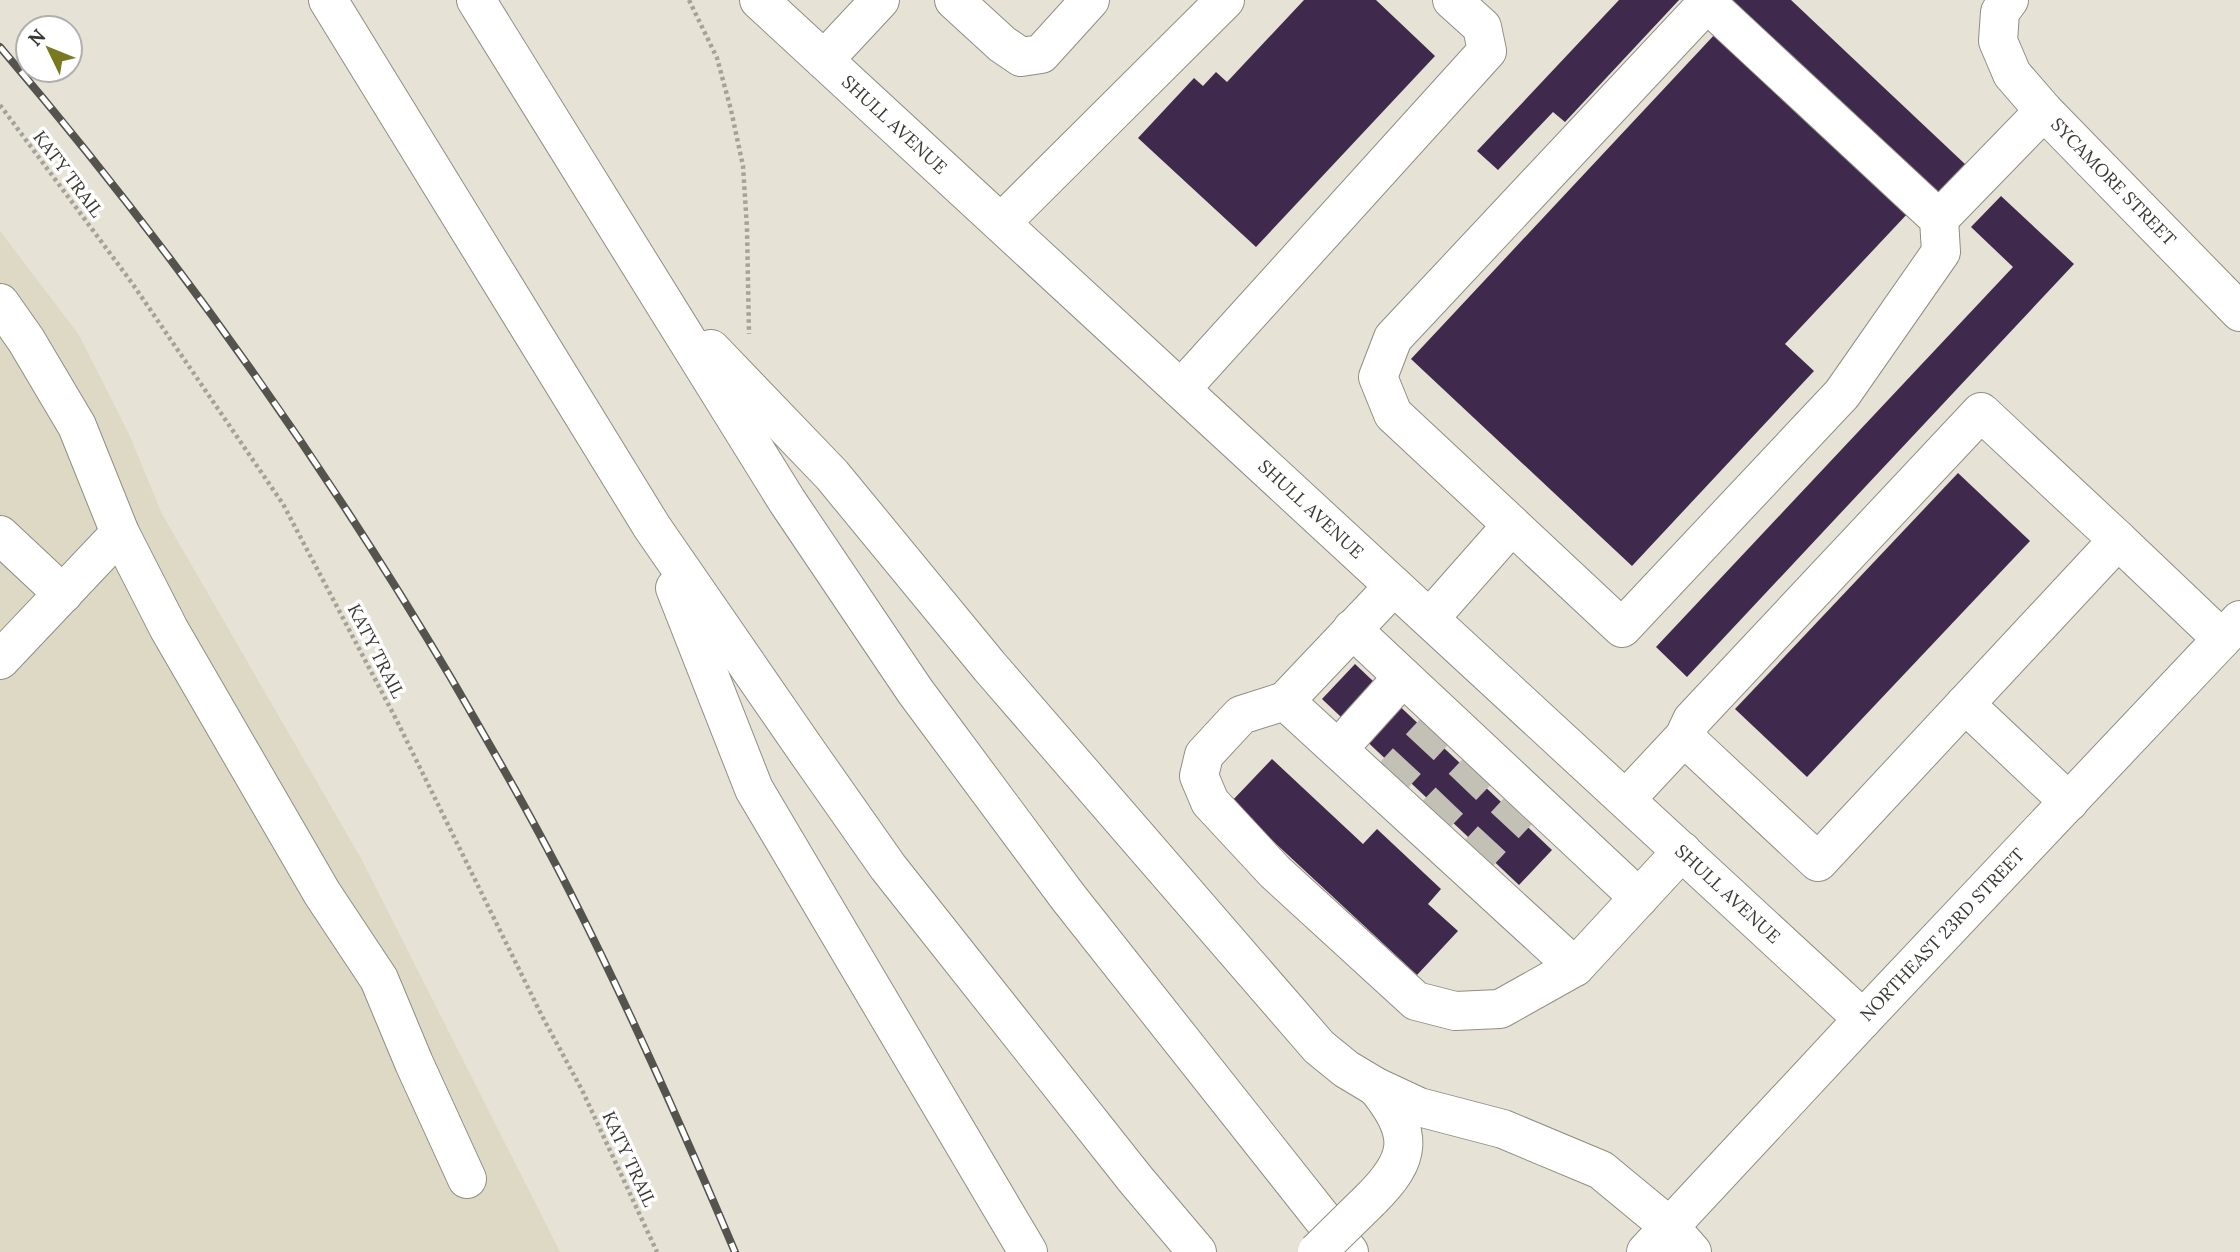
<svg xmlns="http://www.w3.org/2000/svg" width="2240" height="1252" font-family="Lora,serif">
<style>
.built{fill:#ddd9c4}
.building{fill:#3f294d}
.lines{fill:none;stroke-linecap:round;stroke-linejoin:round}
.minor-tunnel{stroke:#c3c1b5;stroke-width:38;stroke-dasharray:38 19;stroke-linecap:butt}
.minor-casing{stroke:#908e82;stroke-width:40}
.major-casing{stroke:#908e82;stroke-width:40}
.highway-casing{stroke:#908e82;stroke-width:40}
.path{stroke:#a5a399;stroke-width:4.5;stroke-dasharray:3.5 3.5;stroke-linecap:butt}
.minor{stroke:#fff;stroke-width:38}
.major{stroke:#fff;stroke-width:38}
.highway{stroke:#fff;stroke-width:38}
.rail-casing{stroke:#54534d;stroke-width:8}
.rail{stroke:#fff;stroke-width:5;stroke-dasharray:16;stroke-linecap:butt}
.highway-bridge-casing{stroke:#908e82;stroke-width:40;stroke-linecap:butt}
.highway-bridge{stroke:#fff;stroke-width:38}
.labels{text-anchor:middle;stroke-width:7;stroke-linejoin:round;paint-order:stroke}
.street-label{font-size:18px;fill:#383732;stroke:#fff}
</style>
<rect width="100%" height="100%" fill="#e6e3d6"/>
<path class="built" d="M0 231 79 335 129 434 162 514 362 860 560 1252H0Z"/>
<g class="building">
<path d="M1304 0H1376L1435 56 1256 247 1138 138 1194 78 1203 86 1216 72 1227 82Z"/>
<path d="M1619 0H1679L1565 122 1553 112 1498 170 1477 151Z"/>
<path d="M1728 0H1791L1966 165 1937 196Z"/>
<path d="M1717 32 1909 212 1785 344 1814 371 1632 566 1411 359Z"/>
<path d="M2001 196 2074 264 1687 677 1656 647 2013 267 1971 227Z"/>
<path d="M1958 473 2030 541 1807 777 1735 709Z"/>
<path d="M1355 664 1552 850 1519 885 1322 699Z"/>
<path d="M1272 759 1363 844 1377 829 1441 889 1428 904 1458 931 1417 975 1231 802Z"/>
</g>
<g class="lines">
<g class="minor-tunnel">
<path d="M1381 789 1447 718"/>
<path d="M1423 828 1490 758"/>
<path d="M1466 867 1531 797"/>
</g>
<defs>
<g id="minor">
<path id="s1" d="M759 0 1863 1019"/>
<path d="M954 0 1002 44 1021 57 1041 54 1090 0"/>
<path id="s2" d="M2009 0 2000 12 1998 41 2012 74 2044 111 2240 312"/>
<path d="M824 60 880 0"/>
<path d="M1939 219 2044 111"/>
<path d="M1001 223 1225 0"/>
<path d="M0 303 26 340 77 426 120 533 169 629 322 893 379 979 414 1063 467 1179"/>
<path d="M1181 389 1487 51 1482 27 1452 0"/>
<path d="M0 535 63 594"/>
<path d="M2118 540 2222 639"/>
<path d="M1394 586 1285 701 1575 967 1682 851"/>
<path d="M1430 618 1512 525 1393 414 1378 377 1393 338 1707 3 1939 219 1941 252 1842 394 1622 628 1512 525"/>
<path d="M1352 629 1639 898"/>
<path d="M0 660 120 533"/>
<path d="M1285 701 1241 715 1204 755 1199 776 1210 802 1275 872 1416 1001 1455 1011 1500 1009 1575 967"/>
<path d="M1965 704 2069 802"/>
<path d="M1338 749 1403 677"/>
<path d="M1626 799 1684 737 1692 720 1981 412 2118 540 1818 862 1684 737"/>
</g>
<g id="major">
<path d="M1670 1227 1692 1252"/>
<path id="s3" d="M1646 1252 1863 1019 2240 620"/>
</g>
<g id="highway">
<path d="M328 0 652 527 808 753 888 867 1136 1180 1197 1252"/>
<path d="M476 0 787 501 915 691 1068 897 1349 1252"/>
<path d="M711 349 832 475 990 667 1319 1047 1346 1069 1376 1087 1419 1107 1503 1129 1601 1170 1670 1227"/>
<path d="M675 588 754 789 1028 1252"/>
<path d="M1370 1200C1413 1158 1414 1133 1376 1087"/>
</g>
</defs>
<use href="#minor" class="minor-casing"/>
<use href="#major" class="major-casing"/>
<use href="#highway" class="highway-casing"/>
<g class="path">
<path d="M689 0 717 58 731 110 743 166 747 228 749 334"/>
<path d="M0 105 132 283 283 504 396 719 542 1016 582 1090 657 1252"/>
</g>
<use href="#minor" class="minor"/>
<use href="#major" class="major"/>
<use href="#highway" class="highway"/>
<defs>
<path id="rail" d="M0 47C168 244 319 455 451 678 494 752 537 826 575 902 633 1017 685 1134 735 1252"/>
</defs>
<use href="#rail" class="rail-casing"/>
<use href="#rail" class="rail"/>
<defs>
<path id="highway-bridge" d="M1317 1252 1370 1200"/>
</defs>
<use href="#highway-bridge" class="highway-bridge-casing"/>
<use href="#highway-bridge" class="highway-bridge"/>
</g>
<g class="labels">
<g class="street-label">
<text dy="6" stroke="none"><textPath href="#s1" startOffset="184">SHULL AVENUE</textPath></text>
<text transform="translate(68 174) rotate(53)" y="6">KATY TRAIL</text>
<text dy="6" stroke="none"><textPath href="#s2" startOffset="228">SYCAMORE STREET</textPath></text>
<text dy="6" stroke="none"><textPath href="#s1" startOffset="751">SHULL AVENUE</textPath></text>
<text transform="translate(376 651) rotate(63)" y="6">KATY TRAIL</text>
<text dy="6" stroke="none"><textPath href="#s1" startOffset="1318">SHULL AVENUE</textPath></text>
<text dy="6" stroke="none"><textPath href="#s3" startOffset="434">NORTHEAST 23RD STREET</textPath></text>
<text transform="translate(629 1159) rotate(65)" y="6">KATY TRAIL</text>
</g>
</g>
<g transform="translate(49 49) rotate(313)"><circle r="33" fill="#ffffff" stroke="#afafad" stroke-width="2"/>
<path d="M0-5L12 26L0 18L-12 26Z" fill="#797920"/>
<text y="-10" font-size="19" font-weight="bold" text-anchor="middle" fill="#383732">N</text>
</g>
</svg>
